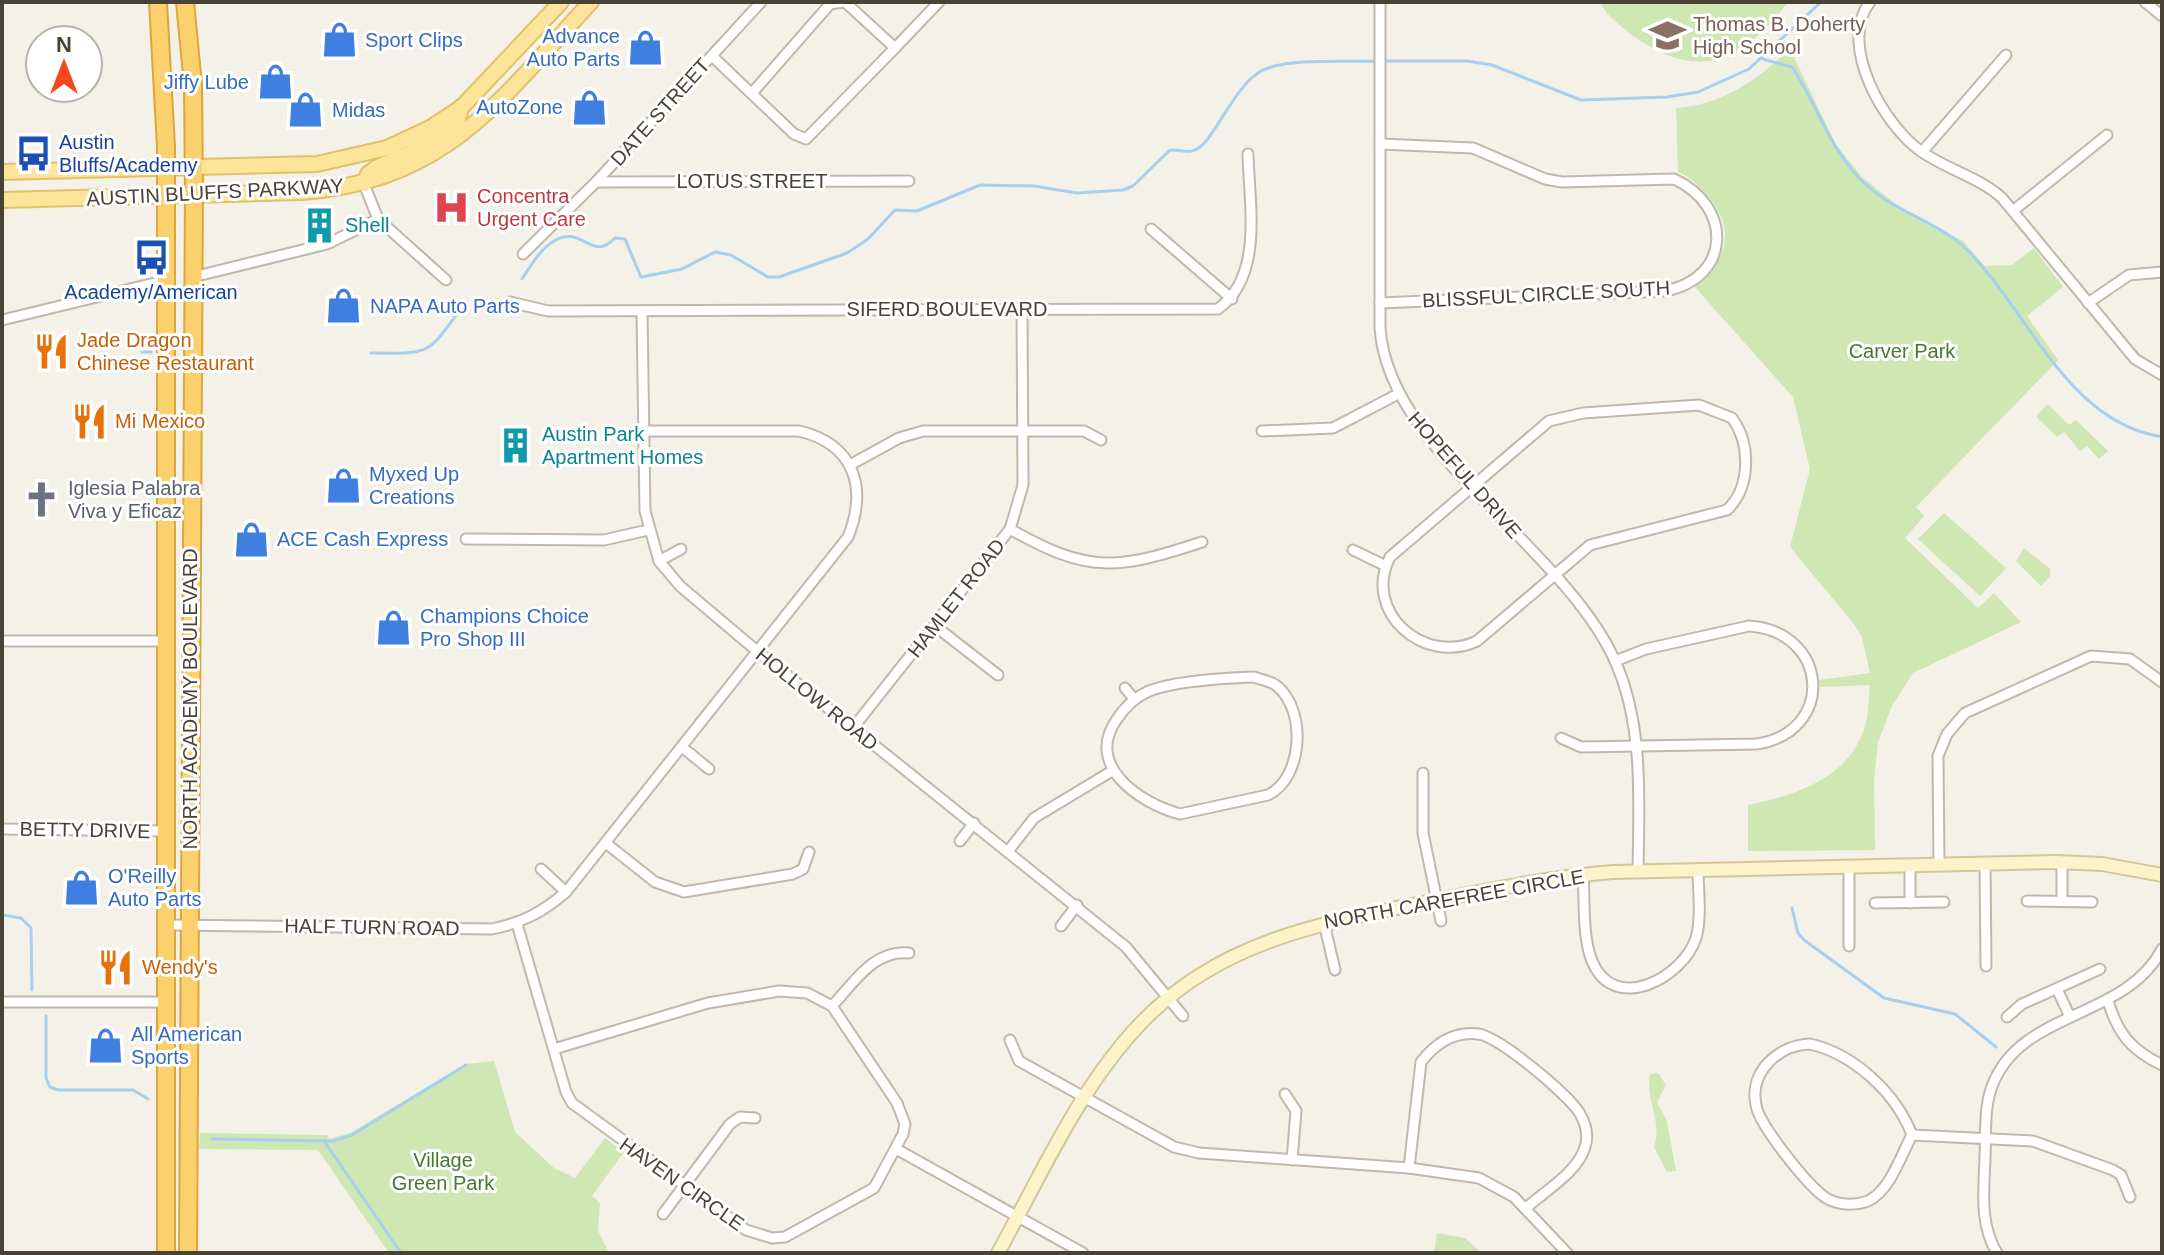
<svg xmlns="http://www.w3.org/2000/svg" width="2164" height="1255" font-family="Helvetica,sans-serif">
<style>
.green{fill:#cee7b3}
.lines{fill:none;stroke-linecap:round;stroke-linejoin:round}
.stream{stroke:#a7cfef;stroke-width:3}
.street-casing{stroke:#c0b9ab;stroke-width:13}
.secondary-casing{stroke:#d3c699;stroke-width:16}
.primary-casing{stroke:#e2c269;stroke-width:18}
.highway-casing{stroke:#dba63c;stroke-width:20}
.street{stroke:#fff;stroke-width:9}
.secondary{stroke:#fdf3ca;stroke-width:12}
.primary{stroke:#fce49a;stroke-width:14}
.highway{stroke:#fbd16d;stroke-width:16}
.labels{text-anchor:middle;stroke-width:6;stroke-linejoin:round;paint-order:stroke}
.education-label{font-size:20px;fill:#785e54;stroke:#fff;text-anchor:start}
.shop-label{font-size:20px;fill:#366cbe;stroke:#fff;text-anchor:start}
.street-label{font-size:20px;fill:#484237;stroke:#fff}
.transit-label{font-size:20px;fill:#164399;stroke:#fff;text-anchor:start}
.health-label{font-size:20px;fill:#be3a42;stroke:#fff;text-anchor:start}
.culture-label{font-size:20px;fill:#0d838f;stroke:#fff;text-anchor:start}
.food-label{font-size:20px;fill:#c56008;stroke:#fff;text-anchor:start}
.park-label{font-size:20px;fill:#46792b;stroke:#fff}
.worship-label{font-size:20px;fill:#5b616d;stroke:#fff;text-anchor:start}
</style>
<rect width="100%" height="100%" fill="#f4f1e9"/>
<g class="green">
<path d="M1601 2H1788C1740 64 1698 83 1629 33 1620 25 1602 12 1601 2Z"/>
<path d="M1790 49 1836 145 1862 177 1902 209 1963 241 1985 266 2012 265 2034 248 2063 287 2027 316 2058 360 1916 507 1924 516 1905 538 1978 608 1994 593 2021 622 1913 673 1892 706 1878 742 1874 780 1875 850 1748 851V805C1793 796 1848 779 1864 729 1869 716 1868 699 1870 685L1820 687 1819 680 1870 673 1862 637 1854 624 1790 547 1810 469 1793 397 1694 286C1728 259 1737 231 1707 195 1698 185 1691 177 1678 172L1676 108C1725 104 1755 81 1790 49Z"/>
<path d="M2047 404 2069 425 2076 420 2108 451 2099 459 2087 446 2080 451 2064 432 2057 437 2036 417Z"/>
<path d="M1944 513 2006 568 1980 596 1918 539Z"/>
<path d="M2024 548 2050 569V576L2041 586 2016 561Z"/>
<path d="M494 1061 515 1132 554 1168 575 1178 605 1138 624 1152 592 1196 600 1203 598 1231 609 1253H389L318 1150 199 1149 200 1133 327 1135 329 1139 350 1133 465 1064Z"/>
<path d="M1658 1073 1666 1085 1657 1102 1667 1121 1676 1171 1667 1172 1654 1147C1663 1121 1645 1101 1650 1074Z"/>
<path d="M1437 1233 1465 1238 1481 1253H1434Z"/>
</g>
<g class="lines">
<g class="stream">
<path d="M1763 59 1792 67C1816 103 1828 144 1858 177 1891 212 1932 218 1964 247 2028 308 2065 422 2162 437"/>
<path d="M1384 61H1467L1492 65 1581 100 1667 97 1698 92 1749 69 1821 2"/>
<path d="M522 279C530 267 539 251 551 243 581 221 591 264 615 238L625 239 641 277 682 269 715 252 731 255 768 277H779L847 253 868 239 895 210 917 211 980 185 1034 186 1077 193 1123 190 1133 186 1170 150C1179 149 1187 154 1195 150 1214 143 1233 85 1263 70 1290 58 1346 62 1376 61"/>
<path d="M142 352H151"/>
<path d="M371 353C437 354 427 353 466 302"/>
<path d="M1792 908 1798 933 1804 940 1884 998 1955 1014 1996 1047"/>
<path d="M2 915 21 918 31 928 32 990"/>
<path d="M46 1016V1078L50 1087 58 1090H133L148 1099"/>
<path d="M212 1139 334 1141 352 1135 466 1065"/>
<path d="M324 1141 401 1253"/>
</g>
<defs>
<g id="street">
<path d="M845 2 895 48 939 2"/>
<path d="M1380 2V328C1388 451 1565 548 1615 661 1644 725 1639 802 1638 871"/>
<path d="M1870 2C1837 44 1884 126 1922 152 1948 170 1979 177 2002 198L2135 359 2162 375"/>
<path d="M2145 2 2162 16"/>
<path d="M712 56 794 134 806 139 895 48"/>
<path d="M752 93 830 4 843 2"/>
<path d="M1380 144 1473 148 1545 179 1562 182 1674 179C1733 206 1732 278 1665 291L1380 303"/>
<path d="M1922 152 2006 55"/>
<path d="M596 182 909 181"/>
<path d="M364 184 378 219 446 280"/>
<path d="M2014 210 2107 135"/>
<path d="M1151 229 1232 299"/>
<path d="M523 254 596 182 761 2"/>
<path d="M193 277 327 244 378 219"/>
<path d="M510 302 548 311 1218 309C1264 276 1249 204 1248 154"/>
<path d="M2088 303 2129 275 2162 272"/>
<path d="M642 311 645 511 659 561 680 586 757 651 1126 947 1183 1016"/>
<path d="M2 320 167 280"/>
<path d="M1699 405 1732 418C1751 444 1751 487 1727 510L1590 545 1477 641C1424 666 1362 612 1390 557L1549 421 1583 413Z"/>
<path d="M1262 431 1333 428 1398 394"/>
<path d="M850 465 899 438 923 431H1084L1101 440"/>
<path d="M1010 529C1089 574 1117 570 1202 542"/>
<path d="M466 539 604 540 648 530"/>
<path d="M1353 550 1386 566"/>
<path d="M659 561 681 549"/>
<path d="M935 626 998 675"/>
<path d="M2 641H169"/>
<path d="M1254 677C1262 680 1271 681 1277 686 1307 711 1303 778 1268 795L1180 814C1139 803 1084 765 1117 719 1125 707 1135 697 1149 691 1175 681 1226 678 1254 677Z"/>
<path d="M1125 688 1134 699"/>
<path d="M853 728 1010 529 1023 485 1022 309"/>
<path d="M1561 738 1581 747 1757 744C1837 731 1828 631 1749 626L1646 649 1615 661"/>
<path d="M682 747 709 769"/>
<path d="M1423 773V833L1441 921"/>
<path d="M2 829 169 831"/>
<path d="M960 841 974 823"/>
<path d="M607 844 655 882 684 892 793 874 803 869 809 852"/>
<path d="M1009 850 1034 818 1112 771"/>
<path d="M2062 862V901"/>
<path d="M1985 863 1986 966"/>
<path d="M1939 864 1938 756 1947 734 1965 713 2091 656 2130 659 2162 682"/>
<path d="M1910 865V903"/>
<path d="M1849 866V946"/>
<path d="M541 869 566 892"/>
<path d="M1583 874C1585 901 1582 936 1592 961 1614 1015 1683 978 1696 938 1702 917 1698 890 1698 869"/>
<path d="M2027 901 2092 902"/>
<path d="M1875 903 1944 902"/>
<path d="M1324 923 1335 970"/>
<path d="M517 924 566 1092 572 1103 746 1230 772 1238 785 1237 874 1188 903 1134 905 1124 897 1103 832 1006 807 993 779 991 708 1003 554 1049"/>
<path d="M167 925 492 929C522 923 543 912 566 892L848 537C868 487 854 444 799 431H644"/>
<path d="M1061 926 1077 905"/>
<path d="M2057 989 2070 1017"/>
<path d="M2108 1001C2118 1034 2131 1050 2162 1065"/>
<path d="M2 1002H167"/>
<path d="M832 1006C854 983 874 949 909 953"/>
<path d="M2007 1017 2022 1004 2100 969"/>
<path d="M1010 1040 1019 1061 1174 1147 1199 1153 1409 1168 1479 1178 1514 1197 1567 1253"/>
<path d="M1810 1044C1854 1054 1896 1093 1912 1135 1901 1155 1890 1191 1868 1201 1855 1206 1837 1205 1826 1198 1808 1186 1759 1125 1756 1105 1749 1071 1779 1045 1810 1044Z"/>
<path d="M1285 1094 1296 1111 1292 1160"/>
<path d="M1912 1135 2033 1141 2113 1170 2121 1175 2130 1197"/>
<path d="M898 1150 1083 1253"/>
<path d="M1409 1168 1421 1062C1435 1044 1454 1031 1478 1034 1500 1037 1566 1093 1579 1112 1585 1122 1589 1135 1585 1147 1578 1172 1545 1191 1526 1208"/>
<path d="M663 1214 730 1124 740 1117 755 1118"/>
<path d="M1997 1253C1979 1223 1984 1190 1985 1157 1986 1135 1984 1110 1991 1089 2018 1009 2125 1021 2162 949"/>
</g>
<path id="secondary" d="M998 1253C1041 1175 1080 1086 1142 1022 1220 941 1322 923 1427 902 1489 890 1550 877 1613 872L2056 862 2102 864 2162 875"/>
<g id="primary">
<path d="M2 172 317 164 387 148 430 128 462 107 561 2"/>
<path d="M364 184 368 174 376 168 412 152 457 124 461 107"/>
<path d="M2 200 302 192C448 181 499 100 591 2"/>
</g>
<g id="highway">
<path d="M158 2 166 147V1253"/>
<path d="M185 2 193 85 194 194 188 1253"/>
</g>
</defs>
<use href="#street" class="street-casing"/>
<use href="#secondary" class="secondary-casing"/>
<use href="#primary" class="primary-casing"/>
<use href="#highway" class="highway-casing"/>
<use href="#street" class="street"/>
<use href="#secondary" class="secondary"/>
<use href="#primary" class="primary"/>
<use href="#highway" class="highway"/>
</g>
<defs>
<symbol id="school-bare" viewBox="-9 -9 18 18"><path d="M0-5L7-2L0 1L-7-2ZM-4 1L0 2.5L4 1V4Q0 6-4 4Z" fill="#8d6e63" stroke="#fff" stroke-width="2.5" paint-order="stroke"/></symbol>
<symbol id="shop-bare" viewBox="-9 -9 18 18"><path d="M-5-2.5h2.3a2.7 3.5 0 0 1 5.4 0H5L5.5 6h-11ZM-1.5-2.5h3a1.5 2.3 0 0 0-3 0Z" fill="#3f7fe0" stroke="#fff" stroke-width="2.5" paint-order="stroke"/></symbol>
<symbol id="bus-bare" viewBox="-9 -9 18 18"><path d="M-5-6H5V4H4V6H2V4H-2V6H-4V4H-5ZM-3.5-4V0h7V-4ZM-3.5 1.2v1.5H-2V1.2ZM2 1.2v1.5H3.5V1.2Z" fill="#1a4fb4" stroke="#fff" stroke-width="2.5" paint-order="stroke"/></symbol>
<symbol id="hospital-bare" viewBox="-9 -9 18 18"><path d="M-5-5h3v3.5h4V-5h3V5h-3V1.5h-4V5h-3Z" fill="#e0444e" stroke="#fff" stroke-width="2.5" paint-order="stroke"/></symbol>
<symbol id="building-bare" viewBox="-9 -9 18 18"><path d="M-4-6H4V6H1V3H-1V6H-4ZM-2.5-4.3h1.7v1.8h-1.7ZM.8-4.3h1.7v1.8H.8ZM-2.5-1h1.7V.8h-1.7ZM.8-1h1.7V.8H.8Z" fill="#0f9aa8" stroke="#fff" stroke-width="2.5" paint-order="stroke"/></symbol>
<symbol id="restaurant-bare" viewBox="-9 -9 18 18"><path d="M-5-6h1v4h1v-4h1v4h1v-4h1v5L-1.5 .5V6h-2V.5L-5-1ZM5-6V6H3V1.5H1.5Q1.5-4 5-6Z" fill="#e8710a" stroke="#fff" stroke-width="2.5" paint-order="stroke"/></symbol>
<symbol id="church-bare" viewBox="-9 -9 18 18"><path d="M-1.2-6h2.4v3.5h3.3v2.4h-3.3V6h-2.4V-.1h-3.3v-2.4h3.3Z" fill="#6b7280" stroke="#fff" stroke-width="2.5" paint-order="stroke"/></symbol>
</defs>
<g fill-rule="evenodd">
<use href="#school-bare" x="1642" y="10" width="51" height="51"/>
<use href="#shop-bare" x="314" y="14" width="51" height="51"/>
<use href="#shop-bare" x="620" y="22" width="51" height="51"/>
<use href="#shop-bare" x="250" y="56" width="51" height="51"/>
<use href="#shop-bare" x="564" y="82" width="51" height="51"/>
<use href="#shop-bare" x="280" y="84" width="51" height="51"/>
<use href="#bus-bare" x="8" y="128" width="51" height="51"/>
<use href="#hospital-bare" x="426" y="182" width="51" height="51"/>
<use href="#building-bare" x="294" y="200" width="51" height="51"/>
<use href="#bus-bare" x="126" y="232" width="51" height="51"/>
<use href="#shop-bare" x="318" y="280" width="51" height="51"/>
<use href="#restaurant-bare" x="26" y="326" width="51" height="51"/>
<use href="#restaurant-bare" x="64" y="396" width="51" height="51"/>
<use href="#building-bare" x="490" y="420" width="51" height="51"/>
<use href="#shop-bare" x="318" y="460" width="51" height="51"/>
<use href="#church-bare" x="16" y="474" width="51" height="51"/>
<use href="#shop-bare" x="226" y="514" width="51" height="51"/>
<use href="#shop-bare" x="368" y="602" width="51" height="51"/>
<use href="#shop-bare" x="56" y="862" width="51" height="51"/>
<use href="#restaurant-bare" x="90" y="942" width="51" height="51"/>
<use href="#shop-bare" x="80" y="1020" width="51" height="51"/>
</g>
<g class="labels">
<g class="education-label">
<text x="1693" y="31">Thomas B. Doherty<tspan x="1693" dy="23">High School</tspan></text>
</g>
<g class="shop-label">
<text x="620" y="43" text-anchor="end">Advance<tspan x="620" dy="23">Auto Parts</tspan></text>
<text x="365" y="47">Sport Clips</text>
<text x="249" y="89" text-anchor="end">Jiffy Lube</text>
<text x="563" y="114" text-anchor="end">AutoZone</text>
<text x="332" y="117">Midas</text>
<text x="370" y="313">NAPA Auto Parts</text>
<text x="369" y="481">Myxed Up<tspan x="369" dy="23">Creations</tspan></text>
<text x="277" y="546">ACE Cash Express</text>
<text x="420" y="623">Champions Choice<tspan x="420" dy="23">Pro Shop III</tspan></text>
<text x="108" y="883">O'Reilly<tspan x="108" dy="23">Auto Parts</tspan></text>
<text x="131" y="1041">All American<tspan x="131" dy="23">Sports</tspan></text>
</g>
<g class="street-label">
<text transform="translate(660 112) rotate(-48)" y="7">DATE STREET</text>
<text x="752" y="188">LOTUS STREET</text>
<text transform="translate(215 192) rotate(-3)" y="7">AUSTIN BLUFFS PARKWAY</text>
<text transform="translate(1546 294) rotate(-3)" y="7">BLISSFUL CIRCLE SOUTH</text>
<text x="947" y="316">SIFERD BOULEVARD</text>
<text transform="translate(1465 475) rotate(49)" y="7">HOPEFUL DRIVE</text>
<text transform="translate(956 598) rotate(-52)" y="7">HAMLET ROAD</text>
<text transform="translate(190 699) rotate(-90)" y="7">NORTH ACADEMY BOULEVARD</text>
<text transform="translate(817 699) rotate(39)" y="7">HOLLOW ROAD</text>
<text transform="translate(85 830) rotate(1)" y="7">BETTY DRIVE</text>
<text transform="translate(1454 899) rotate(-10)" y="7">NORTH CAREFREE CIRCLE</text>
<text transform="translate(372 927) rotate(1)" y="7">HALF TURN ROAD</text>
<text transform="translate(682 1184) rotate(35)" y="7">HAVEN CIRCLE</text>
</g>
<g class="transit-label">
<text x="59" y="149">Austin<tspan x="59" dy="23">Bluffs/Academy</tspan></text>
<text x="151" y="299" text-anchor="middle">Academy/American</text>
</g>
<g class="health-label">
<text x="477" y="203">Concentra<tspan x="477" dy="23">Urgent Care</tspan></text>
</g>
<g class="culture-label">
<text x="345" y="232">Shell</text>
<text x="542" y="441">Austin Park<tspan x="542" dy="23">Apartment Homes</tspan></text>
</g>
<g class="food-label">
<text x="77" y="347">Jade Dragon<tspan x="77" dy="23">Chinese Restaurant</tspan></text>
<text x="115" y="428">Mi Mexico</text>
<text x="142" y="974">Wendy's</text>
</g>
<g class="park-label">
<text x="1902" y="358">Carver Park</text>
<text x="443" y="1167">Village<tspan x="443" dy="23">Green Park</tspan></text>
</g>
<g class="worship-label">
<text x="68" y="495">Iglesia Palabra<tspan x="68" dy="23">Viva y Eficaz</tspan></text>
</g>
</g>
<rect width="2164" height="1255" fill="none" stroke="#484237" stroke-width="8"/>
<g transform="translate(64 64)"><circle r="38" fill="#ffffff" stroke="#b6b3af" stroke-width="2"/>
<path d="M0-6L14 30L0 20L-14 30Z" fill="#f6471e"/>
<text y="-12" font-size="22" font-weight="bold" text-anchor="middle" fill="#484237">N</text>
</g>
</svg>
